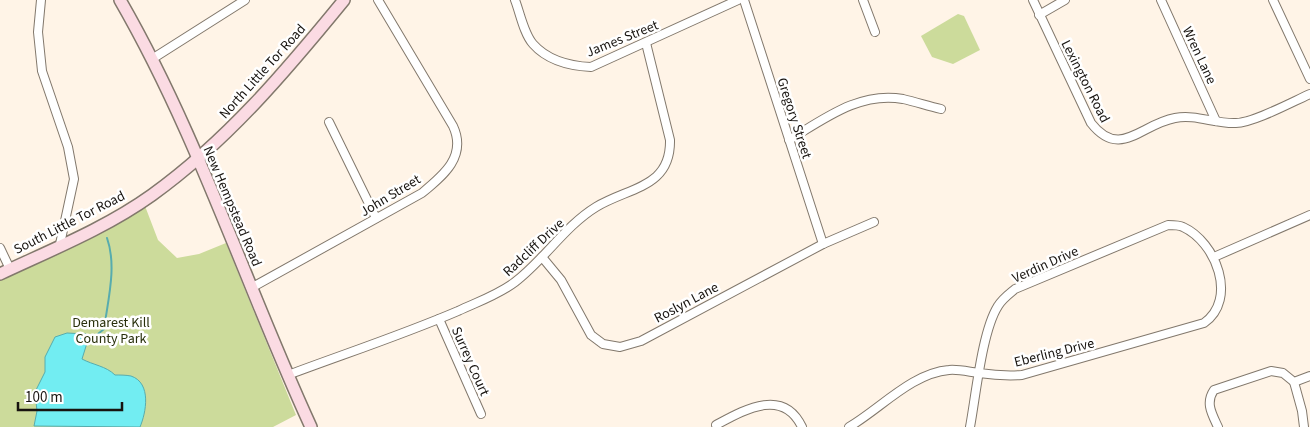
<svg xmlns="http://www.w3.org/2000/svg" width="1310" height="427" font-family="'Source Sans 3',sans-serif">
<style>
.green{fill:#ccdb9b}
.water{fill:#72edf2;stroke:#57acae}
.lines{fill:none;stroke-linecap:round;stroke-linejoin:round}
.stream{stroke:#57acae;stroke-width:2}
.street-casing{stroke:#82786c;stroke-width:10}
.secondary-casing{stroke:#82786c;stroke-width:14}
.street{stroke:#fff;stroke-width:8}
.secondary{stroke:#fbdbe3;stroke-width:11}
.labels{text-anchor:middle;stroke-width:5;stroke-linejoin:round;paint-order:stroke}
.street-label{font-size:14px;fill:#17130f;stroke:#fff}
.park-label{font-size:14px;fill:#282f0b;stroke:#fff}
</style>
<rect width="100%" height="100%" fill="#fff4e7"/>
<g class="green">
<path d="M958 14 964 16 980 50 953 64 932 57 921 36Z"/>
<path d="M145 206 158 240 177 258 199 254 226 243 296 415 273 427H0V274Z"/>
</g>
<path class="water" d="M67 333 86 334 87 343 82 359C93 365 106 366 115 375 120 375 126 375 131 376 152 383 146 413 140 427L34 426 37 411 35 392 45 372V357L55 337Z"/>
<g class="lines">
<path class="stream" d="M87 343 104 329C108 300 117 266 107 238"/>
<defs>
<g id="street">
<path d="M41 0 38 32 42 71 68 147 74 179 60 244"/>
<path d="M515 0C520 13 524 34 533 44 548 61 570 66 591 67L738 0"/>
<path d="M744 0 823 244"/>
<path d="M863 0 875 32"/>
<path d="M1033 0 1091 123C1120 160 1141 124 1175 118 1196 114 1215 124 1236 123 1253 123 1292 102 1310 94"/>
<path d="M1161 0 1216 121"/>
<path d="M1273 0 1310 79"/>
<path d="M1039 15 1065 0"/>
<path d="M152 59 245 0"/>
<path d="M329 122 376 218"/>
<path d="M789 140C824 119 860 91 903 99 916 102 928 106 941 109"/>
<path d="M0 248 10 269"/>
<path d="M542 257 561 280 591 335 603 344 620 347 641 341 823 244 874 222"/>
<path d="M1214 257 1310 215"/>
<path d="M251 288 422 193C444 175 467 156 453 126L378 0"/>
<path d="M439 319 481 414"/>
<path d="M288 375C344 354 402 335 458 311 477 302 498 295 515 282 544 260 565 226 596 207 629 187 671 188 670 140L646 43"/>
<path d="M1294 382 1302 411 1304 427"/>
<path d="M716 425C744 410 783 387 802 427"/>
<path d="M849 427C880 409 912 373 949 370 958 369 970 372 979 373 993 375 1008 376 1022 375L1204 323C1238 299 1216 242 1183 227 1179 225 1173 225 1168 225L1015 289C1009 294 1002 299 998 306 982 331 976 395 970 427"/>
<path d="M1218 427C1212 414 1205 403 1214 390L1271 371 1283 373 1294 382 1310 376"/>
</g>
<g id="secondary">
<path d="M120 0C198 135 246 286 311 427"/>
<path d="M0 274C51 250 106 228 152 195 227 141 286 71 344 0"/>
</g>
</defs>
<use href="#street" class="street-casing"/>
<use href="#secondary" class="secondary-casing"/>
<use href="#street" class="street"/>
<use href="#secondary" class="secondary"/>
</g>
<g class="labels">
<g class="street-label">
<text transform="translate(622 38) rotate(-22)" y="5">James Street</text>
<text transform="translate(1200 55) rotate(65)" y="5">Wren Lane</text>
<text transform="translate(262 71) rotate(-48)" y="5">North Little Tor Road</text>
<text transform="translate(1086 81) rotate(63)" y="5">Lexington Road</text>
<text transform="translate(795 118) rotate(72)" y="5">Gregory Street</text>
<text transform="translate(390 195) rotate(-31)" y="5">John Street</text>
<text transform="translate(233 206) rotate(67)" y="5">New Hempstead Road</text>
<text transform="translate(69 222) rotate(-27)" y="5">South Little Tor Road</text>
<text transform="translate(533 247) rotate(-43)" y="5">Radcliff Drive</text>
<text transform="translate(1045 264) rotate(-24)" y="5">Verdin Drive</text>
<text transform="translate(686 302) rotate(-28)" y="5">Roslyn Lane</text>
<text transform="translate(1054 352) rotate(-14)" y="5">Eberling Drive</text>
<text transform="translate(471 361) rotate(66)" y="5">Surrey Court</text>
</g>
<g class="park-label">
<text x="111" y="327">Demarest Kill<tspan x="111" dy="16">County Park</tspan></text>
</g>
</g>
<path d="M18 402v8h104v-8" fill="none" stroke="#17130f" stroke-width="2.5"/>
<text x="25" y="402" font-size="15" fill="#17130f" stroke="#ffffff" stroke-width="4" paint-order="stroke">100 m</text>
</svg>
